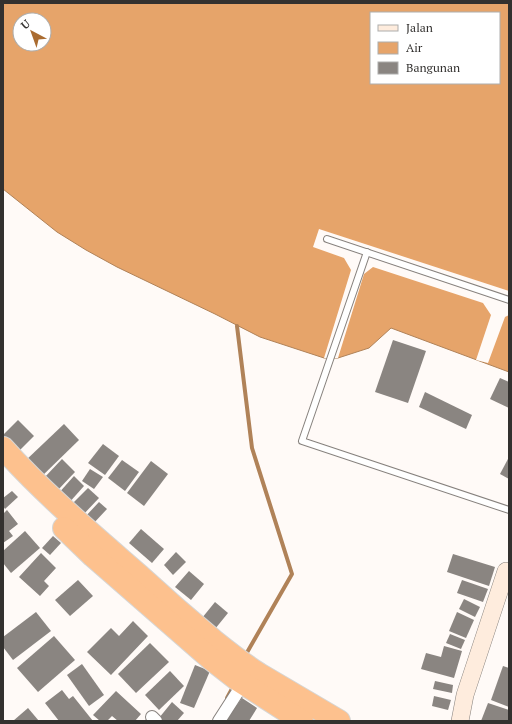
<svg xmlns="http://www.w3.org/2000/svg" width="512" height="724" font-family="'PT Serif',serif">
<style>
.water{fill:#e6a46a;stroke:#b08258;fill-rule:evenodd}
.pier{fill:#fffaf7}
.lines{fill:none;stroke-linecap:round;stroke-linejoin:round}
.stream{stroke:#b08258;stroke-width:4}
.building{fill:#8a8581}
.lane-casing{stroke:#87827e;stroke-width:8}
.street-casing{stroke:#87827e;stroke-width:14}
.secondary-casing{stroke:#87827e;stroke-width:18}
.highway-casing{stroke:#d6d6d5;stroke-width:24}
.lane{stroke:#fff;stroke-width:6}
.street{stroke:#fff;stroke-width:12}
.secondary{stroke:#feecdd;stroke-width:17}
.highway{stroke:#fdc18e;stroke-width:22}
</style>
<rect width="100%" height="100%" fill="#fffaf7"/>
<path class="water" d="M3 3H509V372L391 328 369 348 338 358H324L260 337 215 314 117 267 86 250 57 232 3 189ZM371 13H499V83H371ZM20 20H44V44H20Z"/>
<path class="pier" d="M319 229 509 291V315L505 317 488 363 476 360 491 315 483 303 373 267 364 274 338 358H324L351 270 344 258 313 247Z"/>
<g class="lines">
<g class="stream">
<path d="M237 326 252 448 292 574 245 656"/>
<path d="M227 698 234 685"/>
</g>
</g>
<g class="building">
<path d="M393 340 426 351 408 403 375 392Z"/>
<path d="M500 378 509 382V408L490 399Z"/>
<path d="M425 392 472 415 466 429 419 407Z"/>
<path d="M18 420 34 436 18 452 3 438V435Z"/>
<path d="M64 424 79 440 40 478 24 462Z"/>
<path d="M103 444 119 456 105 475 88 463Z"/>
<path d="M509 457V479L500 474Z"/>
<path d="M62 459 75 472 57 491 44 478Z"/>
<path d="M122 460 139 472 125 491 108 478Z"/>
<path d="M151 461 168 474 144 506 127 493Z"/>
<path d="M90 469 103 477 94 489 82 481Z"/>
<path d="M74 476 84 486 68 504 57 495Z"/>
<path d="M88 488 99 498 81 517 70 506Z"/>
<path d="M12 491 18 497 5 509 3 506V498Z"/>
<path d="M99 502 107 509 92 525 84 518Z"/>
<path d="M7 510 18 524 9 531 13 536 3 543V514Z"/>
<path d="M141 529 164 549 152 563 129 543Z"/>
<path d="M25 531 40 548 11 573 3 563V551Z"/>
<path d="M53 536 61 543 50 555 42 548Z"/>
<path d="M176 552 186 562 173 575 164 565Z"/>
<path d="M41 553 56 568 44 581 49 586 40 596 19 577Z"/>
<path d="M453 554 495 567 489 586 447 572Z"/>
<path d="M189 571 204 584 191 600 175 587Z"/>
<path d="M78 580 93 596 70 616 55 600Z"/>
<path d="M462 580 488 589 483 602 457 593Z"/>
<path d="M464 599 480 607 475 617 459 609Z"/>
<path d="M215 602 228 613 215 629 202 618Z"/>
<path d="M36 612 51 631 13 660 3 647V637Z"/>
<path d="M457 612 474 620 466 638 449 631Z"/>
<path d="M133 621 148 636 111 675 87 652 111 628 119 636Z"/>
<path d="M450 634 465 640 461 649 446 643Z"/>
<path d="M54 636 75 660 38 692 17 668Z"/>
<path d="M150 643 169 662 136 693 118 674Z"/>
<path d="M444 646 462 651 454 678 421 669 426 653 441 657Z"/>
<path d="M82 664 104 695 89 706 67 675Z"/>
<path d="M195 665 210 671 194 708 180 703Z"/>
<path d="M503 666 509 668V707L491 700Z"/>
<path d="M170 671 184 686 159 710 145 695Z"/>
<path d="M435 681 453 685 452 693 433 689Z"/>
<path d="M62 690 69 699 73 696 93 721H59L45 703Z"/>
<path d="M116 691 141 714 135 721H118L112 716 107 721H100L93 715Z"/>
<path d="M434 696 451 700 448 710 432 706Z"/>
<path d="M242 698 257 708 249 721H222L233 703 237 705Z"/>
<path d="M172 702 184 713 177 721H162L159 718Z"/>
<path d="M488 703 509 710 508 721H481Z"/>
<path d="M28 708 39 721H13Z"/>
</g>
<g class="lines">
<defs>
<g id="lane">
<path d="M327 239 509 300"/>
<path d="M367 252 302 441 509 510"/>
</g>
<g id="street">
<path d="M152 717 156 721"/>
<path d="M219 721 246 679"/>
</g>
<path id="secondary" d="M460 721 465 695 506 571 509 573"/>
<g id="highway">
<path d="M3 448C45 495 93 535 140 576 164 598 188 619 213 640 228 652 243 664 259 674L339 721"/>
<path d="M64 528 93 556 211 659 238 680 302 721"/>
</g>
</defs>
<use href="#lane" class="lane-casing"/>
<use href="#street" class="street-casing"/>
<use href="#secondary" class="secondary-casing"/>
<use href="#highway" class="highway-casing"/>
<use href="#lane" class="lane"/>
<use href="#street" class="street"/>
<use href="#secondary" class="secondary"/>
<use href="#highway" class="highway"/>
</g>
<rect width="512" height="724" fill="none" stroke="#33312f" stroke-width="8"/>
<rect x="370" y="12" width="130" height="72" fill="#ffffff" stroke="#adadac"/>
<rect x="378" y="25" width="20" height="6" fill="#feecdd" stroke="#adadac"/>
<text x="406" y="32" font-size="12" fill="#33312f">Jalan</text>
<rect x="378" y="42" width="20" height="12" fill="#e6a46a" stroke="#adadac"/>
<text x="406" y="52" font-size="12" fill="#33312f">Air</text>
<rect x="378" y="62" width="20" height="12" fill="#8a8581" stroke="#adadac"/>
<text x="406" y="72" font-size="12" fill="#33312f">Bangunan</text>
<g transform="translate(32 32) rotate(319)"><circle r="19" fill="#ffffff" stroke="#adadac"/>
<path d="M0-3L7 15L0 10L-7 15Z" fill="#aa6c31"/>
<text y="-6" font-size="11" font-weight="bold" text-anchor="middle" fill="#33312f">U</text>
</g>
</svg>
